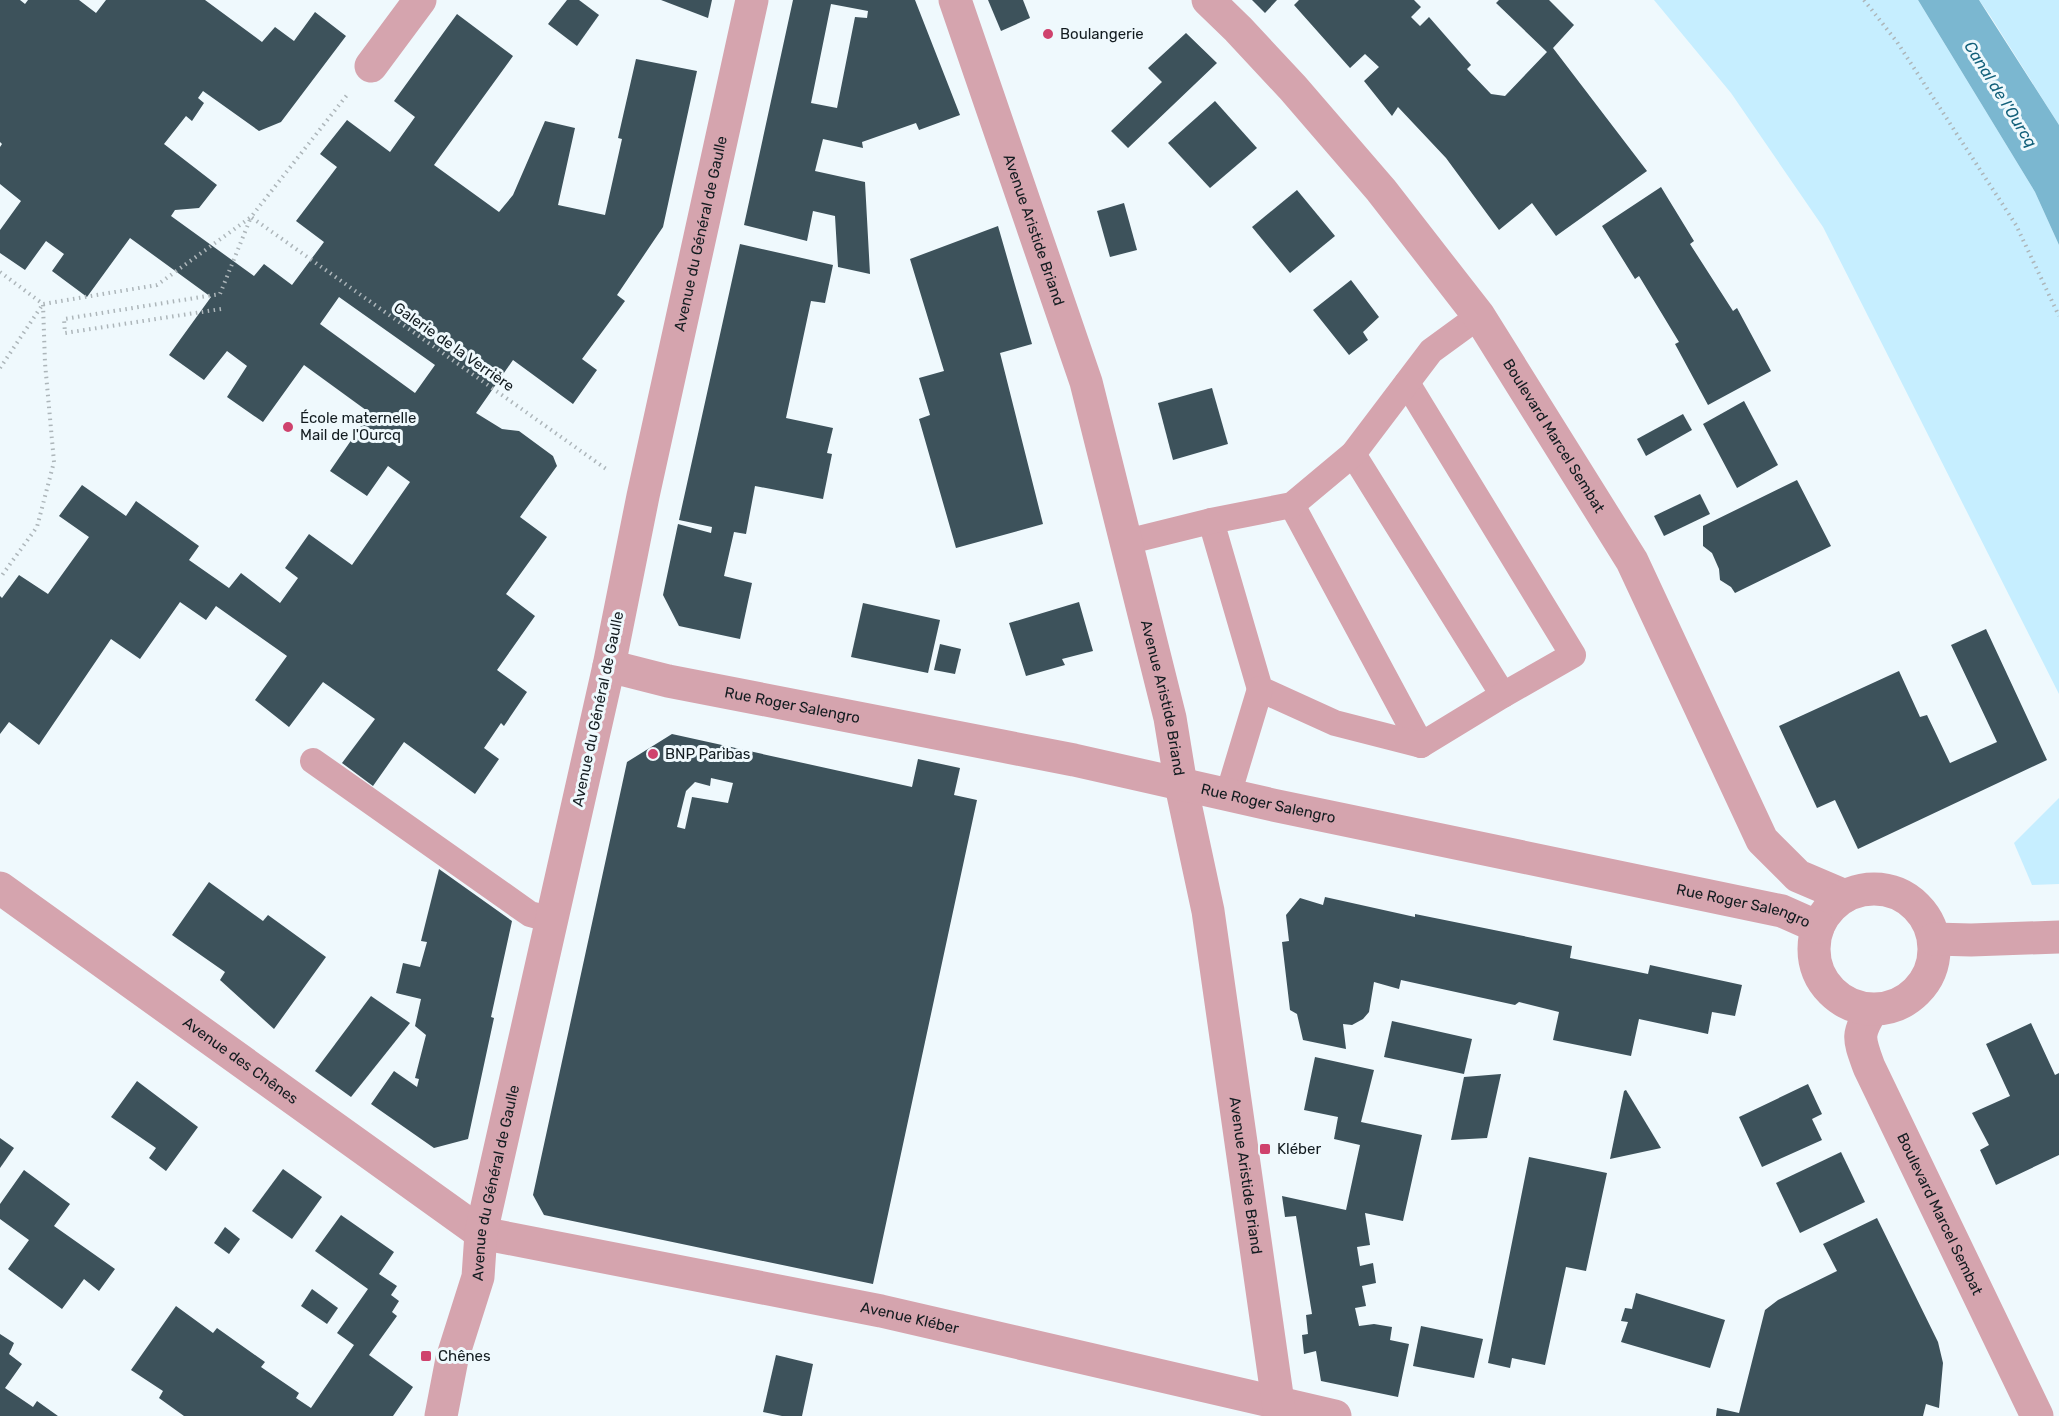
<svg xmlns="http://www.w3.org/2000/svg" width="2059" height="1416" font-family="Rubik,sans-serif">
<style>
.green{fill:#c6eeff}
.water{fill:#7bb7d0}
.building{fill:#3d525b;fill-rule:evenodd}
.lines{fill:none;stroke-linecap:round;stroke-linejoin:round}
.path{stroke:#adb6ba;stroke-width:4;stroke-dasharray:1.5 4.5;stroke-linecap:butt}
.service{stroke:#d5a4ae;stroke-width:26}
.minor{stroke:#d5a4ae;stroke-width:33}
.tertiary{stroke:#d5a4ae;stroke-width:33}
.poi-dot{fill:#cf426d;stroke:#eff9fd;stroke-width:2}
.labels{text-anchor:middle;stroke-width:6;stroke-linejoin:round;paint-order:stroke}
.poi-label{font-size:15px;fill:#131c20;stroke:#eff9fd;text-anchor:start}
.street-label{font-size:15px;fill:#131c20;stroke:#eff9fd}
.water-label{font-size:16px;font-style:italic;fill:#12607a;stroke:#eff9fd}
</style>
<rect width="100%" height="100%" fill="#eff9fd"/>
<g class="green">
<path d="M1654 0H1918L2035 192 2059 245V694L1823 227 1731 93Z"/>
<path d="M1979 0H2059V125L1989 14Z"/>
<path d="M2059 798V884L2032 885 2014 843Z"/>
</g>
<path class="water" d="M1918 0H1979L2059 125V245L2035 192Z"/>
<g class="building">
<path d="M0 0H20L25 4 28 0H79L96 13 106 0H205L262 42 275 27 294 41 315 12 346 36 281 122 259 131 203 91 198 98 204 103 192 121 186 116 164 144 217 185 199 208 175 210 171 216 254 276 264 264 292 285 324 242 296 221 337 167 320 154 347 120 390 152 415 117 394 101 457 14 513 56 434 165 499 212 513 195 545 121 575 128 558 205 605 215 622 139 618 138 636 59 697 71 663 227 617 295 625 301 582 359 597 370 573 404 513 360 476 413 502 429 519 431 553 456 557 466 520 517 547 537 506 594 535 616 497 670 527 692 504 726 501 723 484 748 499 759 475 794 404 742 373 786 342 763 375 719 323 682 289 727 255 700 287 656 216 606 206 620 180 602 140 659 111 639 39 745 9 722 0 734V596L2 598 19 575 48 594 89 537 59 516 82 485 126 516 136 501 199 546 189 560 229 588 241 573 280 603 298 578 285 568 309 534 352 565 410 482 388 466 367 496 330 471 370 413 304 365 263 422 227 397 247 366 227 351 204 380 169 355 211 297 130 238 87 297 52 271 64 254 46 241 25 270 0 253V230L21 201 0 184V147L2 144 0 142ZM339 297 435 365 415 393 320 324Z"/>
<path d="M567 0H579L599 15 577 46 548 24Z"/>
<path d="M661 0H712L708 18Z"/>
<path d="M793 0H915L960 115 919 130 916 123 862 142 863 148 823 139 815 171 865 182 870 274 838 267 835 216 813 211 807 241 744 225ZM831 4 868 11 867 18 855 17 837 108 811 103Z"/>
<path d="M988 0H1023L1030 18 1001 31Z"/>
<path d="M1252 0H1277L1265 13Z"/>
<path d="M1299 0H1414L1421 7 1411 17 1420 26 1429 17 1471 65 1467 69 1491 94 1505 96 1547 52 1496 3 1499 0H1549L1574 25 1553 48 1647 171 1556 236 1532 203 1499 230 1446 158 1398 107 1392 116 1364 81 1379 67 1365 54 1350 68 1294 5Z"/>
<path d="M1186 33 1217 63 1128 148 1111 131 1162 82 1148 68Z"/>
<path d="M1215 101 1257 148 1210 188 1168 143Z"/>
<path d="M1661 187 1694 241 1690 244 1733 311 1737 308 1771 371 1708 405 1675 344 1679 342 1639 276 1635 279 1602 226Z"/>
<path d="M1297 190 1335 236 1290 273 1252 227Z"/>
<path d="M1124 203 1137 250 1110 257 1097 211Z"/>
<path d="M998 226 1032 344 1000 353 1043 524 956 548 919 419 930 415 919 378 944 371 910 259Z"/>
<path d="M740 244 833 265 825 303 811 301 786 418 833 428 827 453 832 454 823 499 755 486 746 534 734 532 724 576 752 583 740 639 679 626 663 595 678 524 711 533 712 527 679 520Z"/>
<path d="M1351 280 1379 317 1363 332 1368 340 1349 355 1313 310Z"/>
<path d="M1212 388 1228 444 1173 460 1158 403Z"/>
<path d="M1744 401 1778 465 1737 488 1703 424Z"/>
<path d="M1683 414 1692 430 1646 456 1637 439Z"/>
<path d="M1797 480 1831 546 1735 593 1731 587 1720 580 1719 569 1712 553 1703 546V526Z"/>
<path d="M1700 494 1710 514 1664 536 1654 516Z"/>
<path d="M1079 602 1093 651 1062 659 1065 665 1026 676 1009 623Z"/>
<path d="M863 603 940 620 928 673 851 657Z"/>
<path d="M1986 629 2047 760 1858 849 1835 800 1817 808 1779 726 1899 671 1920 717 1927 715 1950 763 1997 742 1951 645Z"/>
<path d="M940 644 961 649 955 674 934 670Z"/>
<path d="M672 734 912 787 918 759 960 768 954 795 977 800 873 1284 544 1215 533 1195 627 762ZM711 778 733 783 728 803 692 797 685 829 677 827 686 791 695 782 710 786Z"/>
<path d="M439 869 512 921 491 1017 494 1018 468 1139 434 1148 371 1104 394 1071 417 1087 419 1079 415 1078 426 1035 415 1026 421 999 396 993 403 963 420 967 427 942 421 941Z"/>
<path d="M209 882 263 921 268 915 326 957 274 1029 220 980 225 972 172 935Z"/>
<path d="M1325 897 1415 917V914L1572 946 1570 958 1648 974 1650 965 1742 985 1735 1016 1712 1012 1708 1034 1639 1019 1631 1056 1553 1040 1559 1012 1519 1002 1515 1005 1401 980 1399 989 1374 982 1369 1012 1363 1019 1352 1025 1343 1024 1346 1049 1303 1040 1297 1014 1290 1010 1282 942 1289 941 1286 915 1300 898 1323 905Z"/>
<path d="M371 996 410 1023 351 1097 315 1071Z"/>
<path d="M1392 1021 1472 1039 1464 1074 1384 1057Z"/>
<path d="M2031 1023 2055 1075 2059 1073V1155L1996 1185 1980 1150 1989 1145 1972 1113 2010 1096 1986 1044Z"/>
<path d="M1315 1057 1374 1070 1361 1122 1422 1135 1403 1221 1365 1213 1370 1245 1357 1247 1360 1266 1373 1263 1376 1283 1362 1286 1366 1306 1355 1308 1359 1326 1374 1324 1392 1327 1390 1340 1409 1344 1398 1397 1321 1381 1316 1351 1304 1354 1302 1335 1308 1334 1306 1315 1312 1314 1296 1216 1285 1217 1282 1196 1346 1210 1360 1145 1334 1139 1338 1117 1304 1110Z"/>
<path d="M1501 1074 1487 1138 1451 1140 1464 1077Z"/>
<path d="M137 1081 198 1127 166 1171 149 1158 156 1148 111 1117Z"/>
<path d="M1808 1084 1822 1114 1812 1119 1822 1140 1762 1167 1739 1117Z"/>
<path d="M1626 1090 1661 1148 1610 1159 1624 1091Z"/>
<path d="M0 1138 14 1148 0 1168Z"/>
<path d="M1841 1152 1865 1202 1800 1233 1776 1183Z"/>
<path d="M1529 1157 1607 1173 1586 1271 1566 1267 1545 1365 1512 1358 1510 1368 1488 1363Z"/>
<path d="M283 1169 322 1197 292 1239 252 1211Z"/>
<path d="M24 1170 70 1204 54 1226 115 1269 99 1291 84 1279 62 1309 8 1269 29 1240 0 1219V1204Z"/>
<path d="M341 1215 394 1252 379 1274 397 1286 391 1295 399 1301 392 1312 397 1316 369 1355 413 1387 393 1416H184L159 1398 163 1391 131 1370 176 1306 213 1333 217 1328 265 1362 261 1367 299 1393 296 1398 311 1408 354 1345 337 1333 368 1289 315 1251Z"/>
<path d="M1877 1218 1938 1342 1943 1363 1939 1408 1926 1404 1923 1416H1716L1717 1408 1739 1413 1765 1310 1778 1300 1837 1271 1823 1244Z"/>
<path d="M225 1227 240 1239 229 1254 214 1243Z"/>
<path d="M312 1289 338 1308 327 1324 301 1306Z"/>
<path d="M1636 1293 1725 1320 1710 1368 1621 1342 1628 1322 1621 1321 1625 1308 1632 1309Z"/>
<path d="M1421 1326 1483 1339 1474 1378 1413 1366Z"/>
<path d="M0 1334 14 1343 9 1354 22 1364 5 1388 33 1407 37 1401 58 1416H0Z"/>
<path d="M776 1355 813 1364 802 1416H782L763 1412Z"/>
</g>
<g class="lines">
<g class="path">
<path d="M1864 0 1897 42 2016 225 2059 316"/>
<path d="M0 272 43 304 157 285 251 217 347 95"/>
<path d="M221 309 65 333 64 319 220 294 251 217 609 471"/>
<path d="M0 368 43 304 45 363 54 462 37 527 0 578"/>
</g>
<g class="service">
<path d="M1353 454 1503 695"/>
<path d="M1292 505 1421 745"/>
<path d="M1211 521 1260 689 1335 723 1421 745 1503 695 1573 655 1407 383"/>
<path d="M1126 542 1211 521 1292 505 1353 454 1431 351 1479 316"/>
<path d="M313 761 530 914 552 920"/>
<path d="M1228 795 1260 689"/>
</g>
<g class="minor">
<path id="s1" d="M955 0 1086 382 1170 718 1181 785"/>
<path id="s2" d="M1208 0 1238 29 1293 88 1381 190 1479 316 1632 561 1762 840 1798 876 1845 896"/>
<path d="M371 66 420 0"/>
<path id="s3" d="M609 666 643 496 752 0"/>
<path id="s4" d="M0 888 481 1233 881 1311 1335 1416"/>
<path id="s5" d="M1872 1010C1856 1035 1859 1039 1869 1067L2037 1416"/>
</g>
<g class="tertiary">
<path id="s6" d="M1181 785 1208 911 1280 1416"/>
<circle cx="1874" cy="949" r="60"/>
<path d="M1934 939 1971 940 2059 937"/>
<path id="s7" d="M441 1416 452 1359 478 1277 481 1233 609 666 668 681 1074 760 1273 805 1782 911 1818 927"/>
</g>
</g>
<g class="poi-dot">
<circle cx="1048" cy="34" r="6"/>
<circle cx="288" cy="427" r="6"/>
<circle cx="653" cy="754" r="6"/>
<rect x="1259" y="1143" width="12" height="12" rx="3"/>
<rect x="420" y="1350" width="12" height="12" rx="3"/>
</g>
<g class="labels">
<g class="poi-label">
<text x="1060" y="39">Boulangerie</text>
<text x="300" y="423">École maternelle<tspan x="300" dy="17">Mail de l'Ourcq</tspan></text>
<text x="665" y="759">BNP Paribas</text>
<text x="1277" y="1154">Kléber</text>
<text x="438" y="1361">Chênes</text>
</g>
<g class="street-label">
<text dy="5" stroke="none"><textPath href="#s1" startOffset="243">Avenue Aristide Briand</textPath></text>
<text dy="5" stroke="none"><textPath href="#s3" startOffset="442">Avenue du Général de Gaulle</textPath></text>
<text transform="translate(454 347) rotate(35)" y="5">Galerie de la Verrière</text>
<text dy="5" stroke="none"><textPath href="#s2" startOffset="558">Boulevard Marcel Sembat</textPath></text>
<text dy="5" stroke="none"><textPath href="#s1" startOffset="729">Avenue Aristide Briand</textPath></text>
<text dy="5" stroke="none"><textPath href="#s7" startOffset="957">Rue Roger Salengro</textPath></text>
<text transform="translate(598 709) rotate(-78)" y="5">Avenue du Général de Gaulle</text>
<text dy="5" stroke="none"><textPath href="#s7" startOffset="1443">Rue Roger Salengro</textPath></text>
<text dy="5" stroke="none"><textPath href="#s7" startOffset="1929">Rue Roger Salengro</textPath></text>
<text dy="5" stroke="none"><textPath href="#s4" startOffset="296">Avenue des Chênes</textPath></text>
<text dy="5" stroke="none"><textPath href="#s6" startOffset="396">Avenue Aristide Briand</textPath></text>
<text dy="5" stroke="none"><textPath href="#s7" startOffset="240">Avenue du Général de Gaulle</textPath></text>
<text dy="5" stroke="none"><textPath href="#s5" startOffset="224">Boulevard Marcel Sembat</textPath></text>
<text dy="5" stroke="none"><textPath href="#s4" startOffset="1029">Avenue Kléber</textPath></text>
</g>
<g class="water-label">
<text transform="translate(2001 94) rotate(58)" y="6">Canal de l'Ourcq</text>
</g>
</g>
</svg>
